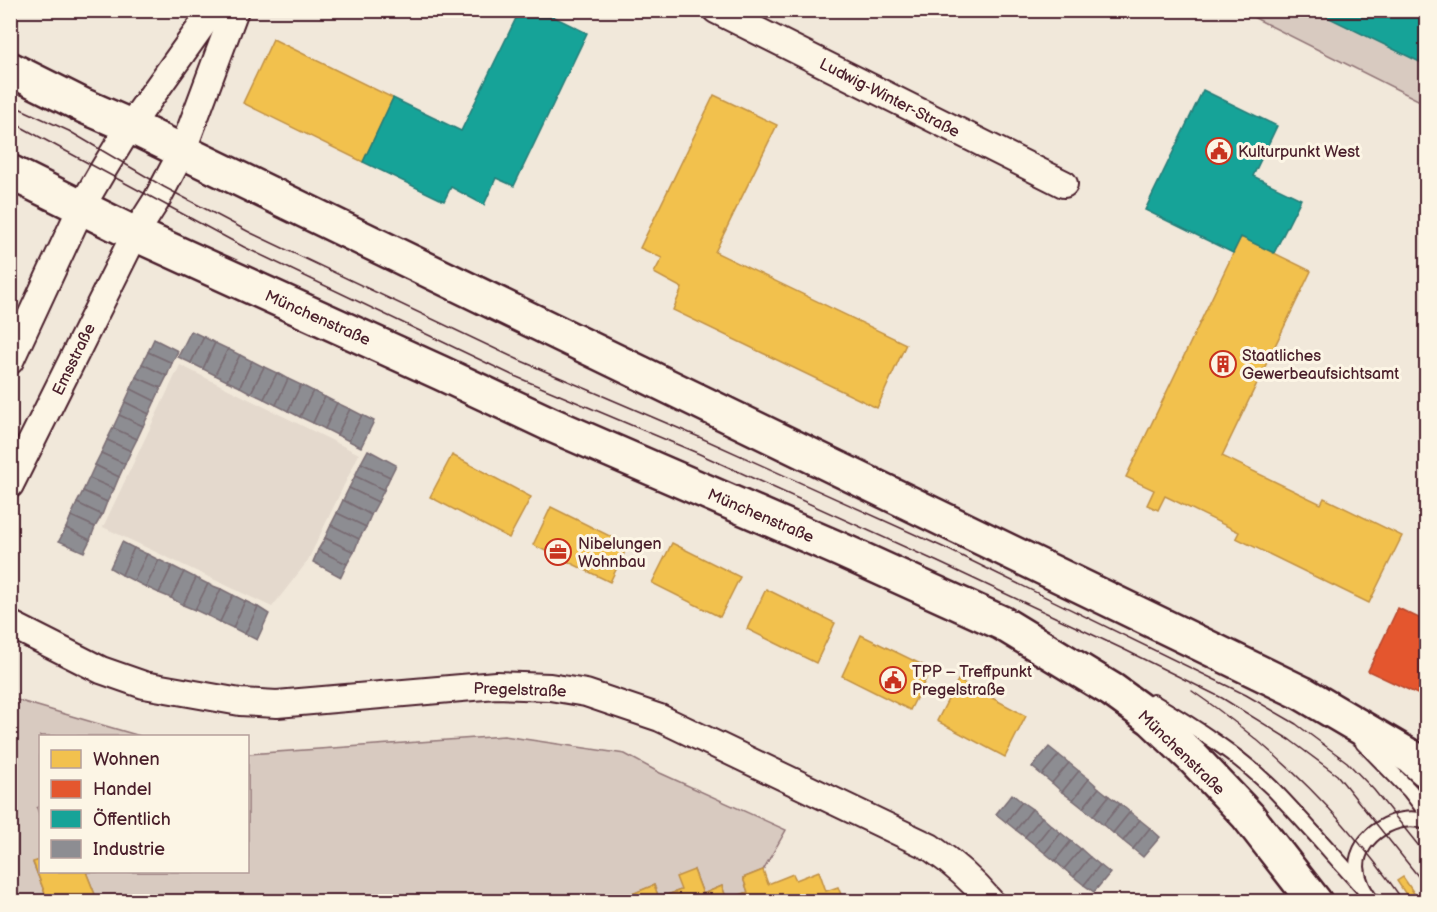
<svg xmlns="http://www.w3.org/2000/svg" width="1437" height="912" font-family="'Balsamiq Sans',sans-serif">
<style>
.built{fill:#e4d9cd}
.green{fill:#d8cac0;stroke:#917476;stroke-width:1.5}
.homes{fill:#f2c14e;stroke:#c09044;stroke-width:1.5}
.shops{fill:#e4572e;stroke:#b6462d;stroke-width:1.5}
.public{fill:#17a398;stroke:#267b77;stroke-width:1.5}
.industry{fill:#8d8d92;stroke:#796c73;stroke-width:1.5}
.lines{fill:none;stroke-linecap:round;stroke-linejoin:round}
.lane-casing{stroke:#4a1f2b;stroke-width:18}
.street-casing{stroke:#4a1f2b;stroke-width:30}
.secondary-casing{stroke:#4a1f2b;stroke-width:38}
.lane{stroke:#fcf5e5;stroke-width:14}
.street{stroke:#fcf5e5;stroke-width:26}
.secondary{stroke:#fcf5e5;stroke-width:33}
.tram{stroke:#4a1f2b;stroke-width:1.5}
.labels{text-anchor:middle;stroke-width:6;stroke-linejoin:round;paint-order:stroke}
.street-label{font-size:16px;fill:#4a1f2b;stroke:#fcf5e5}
.poi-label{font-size:16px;fill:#4a1f2b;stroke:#fcf5e5;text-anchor:start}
</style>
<rect width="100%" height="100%" fill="#f1e8da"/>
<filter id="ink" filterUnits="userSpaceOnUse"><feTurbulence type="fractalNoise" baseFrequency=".0167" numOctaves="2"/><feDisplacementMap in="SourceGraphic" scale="12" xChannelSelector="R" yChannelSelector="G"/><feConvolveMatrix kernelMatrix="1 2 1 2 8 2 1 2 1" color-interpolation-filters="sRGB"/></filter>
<g filter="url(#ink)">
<path class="built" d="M180 365 359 454 307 562 272 607 103 527Z"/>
<g class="green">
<path d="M1241 11H1426V104Z"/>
<path d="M10 698 140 736H40V806L37 808 40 816V860L33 863 46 896 30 901H11Z"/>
<path d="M504 736 625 754 660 773 786 830 763 870 743 878 748 892 727 900 722 886 703 894 694 870 681 890 659 898 654 885 633 894 635 901 98 902 86 872H248V754Z"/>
</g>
<g class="homes">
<path d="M273 39 393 98 363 162 243 103Z"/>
<path d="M714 95 777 125 715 252 906 344 877 408 673 310 682 288 654 273 662 258 640 248Z"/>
<path d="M1241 237 1311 271 1222 456 1321 504 1324 498 1402 536 1369 603 1236 538 1239 532 1165 496 1158 510 1147 505 1154 490 1126 477Z"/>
<path d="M452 455 531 497 509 538 430 497Z"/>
<path d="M551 507 628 545 610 582 533 545Z"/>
<path d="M672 543 740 577 720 617 652 583Z"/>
<path d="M766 589 835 623 816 663 747 629Z"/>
<path d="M861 635 931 669 910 710 842 676Z"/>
<path d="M958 680 1026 716 1005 757 937 721Z"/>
<path d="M40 860V872H86L98 902H30L46 896 33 862Z"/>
<path d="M694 870 706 902H635L632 894 654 885 659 898 681 890 676 877Z"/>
<path d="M763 870 768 884 793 874 796 880 819 871 826 891 838 887 844 902H706L703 894 722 886 727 900 748 892 743 878Z"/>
<path d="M1403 877 1420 902H1411L1397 881Z"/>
</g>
<path class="shops" d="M1398 608 1425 621 1426 617V698L1368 671Z"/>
<g class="public">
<path d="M520 10H540L587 33 514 186 496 178 484 205 451 187 444 201 363 162 393 98 461 131Z"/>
<path d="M1325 10H1426V65L1323 15Z"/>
<path d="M1203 90 1277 126 1253 176 1301 199 1274 253 1241 237 1233 253 1145 210Z"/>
</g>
<g class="industry">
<path d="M191 331 204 337 191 363 178 357Z"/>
<path d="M204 337 215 343 203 369 191 363Z"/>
<path d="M154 339 178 351 172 363 148 352Z"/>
<path d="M215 343 228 349 215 375 203 369Z"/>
<path d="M228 349 240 355 227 381 215 375Z"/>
<path d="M148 352 172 363 167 376 142 364Z"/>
<path d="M240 355 252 361 240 387 227 381Z"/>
<path d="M252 361 264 367 251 393 240 387Z"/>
<path d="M142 364 167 376 161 388 136 377Z"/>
<path d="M264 367 277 373 264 399 251 393Z"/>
<path d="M277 373 288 379 276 405 264 399Z"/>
<path d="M136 377 161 388 155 401 131 389Z"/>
<path d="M288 379 301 385 288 411 276 405Z"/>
<path d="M301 385 313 391 300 417 288 411Z"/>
<path d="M131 389 155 401 149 414 125 402Z"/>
<path d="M313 391 325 397 313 423 300 417Z"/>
<path d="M325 397 337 403 325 429 313 423Z"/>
<path d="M125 402 149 414 143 426 119 415Z"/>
<path d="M337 403 350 409 337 435 325 429Z"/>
<path d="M350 409 362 415 349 441 337 435Z"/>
<path d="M119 415 143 426 137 439 113 428Z"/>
<path d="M362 415 374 421 361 447 349 441Z"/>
<path d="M113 428 137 439 131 451 107 440Z"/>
<path d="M107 440 131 451 125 464 101 453Z"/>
<path d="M368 450 396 465 390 477 361 463Z"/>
<path d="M101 453 125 464 119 477 95 465Z"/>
<path d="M361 463 390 477 384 490 355 476Z"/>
<path d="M95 465 119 477 114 489 89 478Z"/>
<path d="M355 476 384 490 378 502 349 488Z"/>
<path d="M89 478 114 489 107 502 83 491Z"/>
<path d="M349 488 378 502 371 515 343 500Z"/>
<path d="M83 491 107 502 102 515 77 503Z"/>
<path d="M343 500 371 515 366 527 337 513Z"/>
<path d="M77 503 102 515 95 527 71 516Z"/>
<path d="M337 513 366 527 359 539 331 525Z"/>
<path d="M71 516 95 527 90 540 66 528Z"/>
<path d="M331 525 359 539 354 552 325 538Z"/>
<path d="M66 528 90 540 84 552 59 541Z"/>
<path d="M325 538 354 552 347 564 318 550Z"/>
<path d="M122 542 134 548 122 575 110 568Z"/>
<path d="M134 548 147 554 134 581 122 575Z"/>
<path d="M318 550 347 564 341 577 313 562Z"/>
<path d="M147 554 159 560 146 587 134 581Z"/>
<path d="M159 560 172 566 159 593 146 587Z"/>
<path d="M172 566 184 572 171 598 159 593Z"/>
<path d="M184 572 196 578 183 605 171 598Z"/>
<path d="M196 578 208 584 195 610 183 605Z"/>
<path d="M208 584 221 589 208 616 195 610Z"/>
<path d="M221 589 233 595 220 622 208 616Z"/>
<path d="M233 595 245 601 233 628 220 622Z"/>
<path d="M245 601 258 607 245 634 233 628Z"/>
<path d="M258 607 269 614 257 640 245 634Z"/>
<path d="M1049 747 1059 755 1042 775 1032 767Z"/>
<path d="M1059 755 1069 763 1052 783 1042 775Z"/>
<path d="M1069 763 1079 771 1062 792 1052 783Z"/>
<path d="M1079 771 1089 779 1073 800 1062 792Z"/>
<path d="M1089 779 1099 788 1083 808 1073 800Z"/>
<path d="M1099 788 1109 796 1093 816 1083 808Z"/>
<path d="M1012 794 1022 802 1006 822 996 814Z"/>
<path d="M1109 796 1120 804 1103 825 1093 816Z"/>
<path d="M1022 802 1032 809 1016 830 1006 822Z"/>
<path d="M1120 804 1130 812 1113 833 1103 825Z"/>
<path d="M1032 809 1042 817 1025 837 1016 830Z"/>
<path d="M1130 812 1140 820 1123 841 1113 833Z"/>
<path d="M1042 817 1051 825 1035 845 1025 837Z"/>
<path d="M1140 820 1150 828 1133 849 1123 841Z"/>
<path d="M1051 825 1061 833 1045 853 1035 845Z"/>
<path d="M1150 828 1160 837 1143 857 1133 849Z"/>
<path d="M1061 833 1071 841 1055 861 1045 853Z"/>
<path d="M1071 841 1081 849 1064 869 1055 861Z"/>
<path d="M1081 849 1090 857 1074 877 1064 869Z"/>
<path d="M1090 857 1100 865 1084 885 1074 877Z"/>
<path d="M1100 865 1110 873 1094 892 1084 885Z"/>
</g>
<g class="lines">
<defs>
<g id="lane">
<path d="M1153 702C1195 727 1237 754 1272 788 1303 820 1332 854 1362 887"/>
<path d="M1363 743 1410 791 1426 812"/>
<path d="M1372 902C1364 891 1358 881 1357 867 1357 835 1398 811 1426 822"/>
</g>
<g id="street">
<path d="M716 10 1064 184"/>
<path d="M10 361 82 206 103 170 130 126 213 10"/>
<path d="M10 485 135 234 156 201 182 152 235 10"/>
<path d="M10 624 101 670 144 685 240 702 277 704 496 685 550 687 586 693 660 718 930 847C953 863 972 880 991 902"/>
</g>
<g id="secondary">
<path d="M10 69 84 106 130 126 1302 693 1411 757 1426 770"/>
<path d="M10 172 135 234 441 373 552 425 841 550 1002 623 1112 690 1152 719 1193 758 1248 816 1315 902"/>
</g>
</defs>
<use href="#lane" class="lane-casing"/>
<use href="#street" class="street-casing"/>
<use href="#secondary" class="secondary-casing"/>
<use href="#lane" class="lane"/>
<use href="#street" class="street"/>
<use href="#secondary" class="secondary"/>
<g class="tram">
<path d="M10 104 69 131 164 187 251 233 519 360 699 437 945 548 1246 695 1296 724 1347 762 1374 790 1426 855"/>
<path d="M10 121 244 247 512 375 695 452 938 562 1123 649 1222 698 1290 740 1337 775 1426 886"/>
<path d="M1192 691C1276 748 1346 818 1404 902"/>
</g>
</g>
</g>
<defs>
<symbol id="civic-ring" viewBox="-11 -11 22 22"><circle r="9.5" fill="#fcf5e5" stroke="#c8321e" stroke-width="1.5"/><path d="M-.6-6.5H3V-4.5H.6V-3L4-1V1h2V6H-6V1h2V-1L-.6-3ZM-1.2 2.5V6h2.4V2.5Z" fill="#c8321e"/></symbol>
<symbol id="building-ring" viewBox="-11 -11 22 22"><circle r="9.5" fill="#fcf5e5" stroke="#c8321e" stroke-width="1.5"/><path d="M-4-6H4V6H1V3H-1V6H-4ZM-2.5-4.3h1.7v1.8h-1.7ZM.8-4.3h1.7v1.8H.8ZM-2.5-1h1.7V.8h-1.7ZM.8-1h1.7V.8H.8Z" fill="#c8321e"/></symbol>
<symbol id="office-ring" viewBox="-11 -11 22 22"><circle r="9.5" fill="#fcf5e5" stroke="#c8321e" stroke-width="1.5"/><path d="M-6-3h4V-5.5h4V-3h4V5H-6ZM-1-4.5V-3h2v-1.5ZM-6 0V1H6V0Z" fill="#c8321e"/></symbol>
</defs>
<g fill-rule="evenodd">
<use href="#civic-ring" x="1204" y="136" width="30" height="30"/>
<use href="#building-ring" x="1208" y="349" width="30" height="30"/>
<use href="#office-ring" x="543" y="537" width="30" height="30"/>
<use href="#civic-ring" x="878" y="665" width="30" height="30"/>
</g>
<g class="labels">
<g class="street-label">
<text transform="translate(890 97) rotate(27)" y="6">Ludwig-Winter-Straße</text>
<text transform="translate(318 317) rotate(24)" y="6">Münchenstraße</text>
<text transform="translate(73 359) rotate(-64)" y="6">Emsstraße</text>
<text transform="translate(761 515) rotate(23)" y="6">Münchenstraße</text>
<text transform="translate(520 689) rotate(2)" y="6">Pregelstraße</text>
<text transform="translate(1182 752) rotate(44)" y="6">Münchenstraße</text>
</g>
<g class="poi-label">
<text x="1238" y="157">Kulturpunkt West</text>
<text x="1242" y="361">Staatliches<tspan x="1242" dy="18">Gewerbeaufsichtsamt</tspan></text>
<text x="578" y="549">Nibelungen<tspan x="578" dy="18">Wohnbau</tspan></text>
<text x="912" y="677">TPP – Treffpunkt<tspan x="912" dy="18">Pregelstraße</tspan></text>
</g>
</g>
<rect width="1437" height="912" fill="none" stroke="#fcf5e5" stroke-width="36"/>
<rect x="18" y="18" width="1401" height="876" fill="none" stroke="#4a1f2b" stroke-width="2" filter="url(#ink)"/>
<rect x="39" y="735" width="210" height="138" fill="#fcf5e5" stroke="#b59f9b" stroke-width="1.5"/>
<rect x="51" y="750" width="30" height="18" fill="#f2c14e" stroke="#b59f9b" stroke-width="1.5"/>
<text x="93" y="765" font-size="18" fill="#4a1f2b">Wohnen</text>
<rect x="51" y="780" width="30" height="18" fill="#e4572e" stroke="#b59f9b" stroke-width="1.5"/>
<text x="93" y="795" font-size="18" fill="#4a1f2b">Handel</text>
<rect x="51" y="810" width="30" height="18" fill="#17a398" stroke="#b59f9b" stroke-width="1.5"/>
<text x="93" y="825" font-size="18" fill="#4a1f2b">Öffentlich</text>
<rect x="51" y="840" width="30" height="18" fill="#8d8d92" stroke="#b59f9b" stroke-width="1.5"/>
<text x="93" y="855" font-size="18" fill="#4a1f2b">Industrie</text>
</svg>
